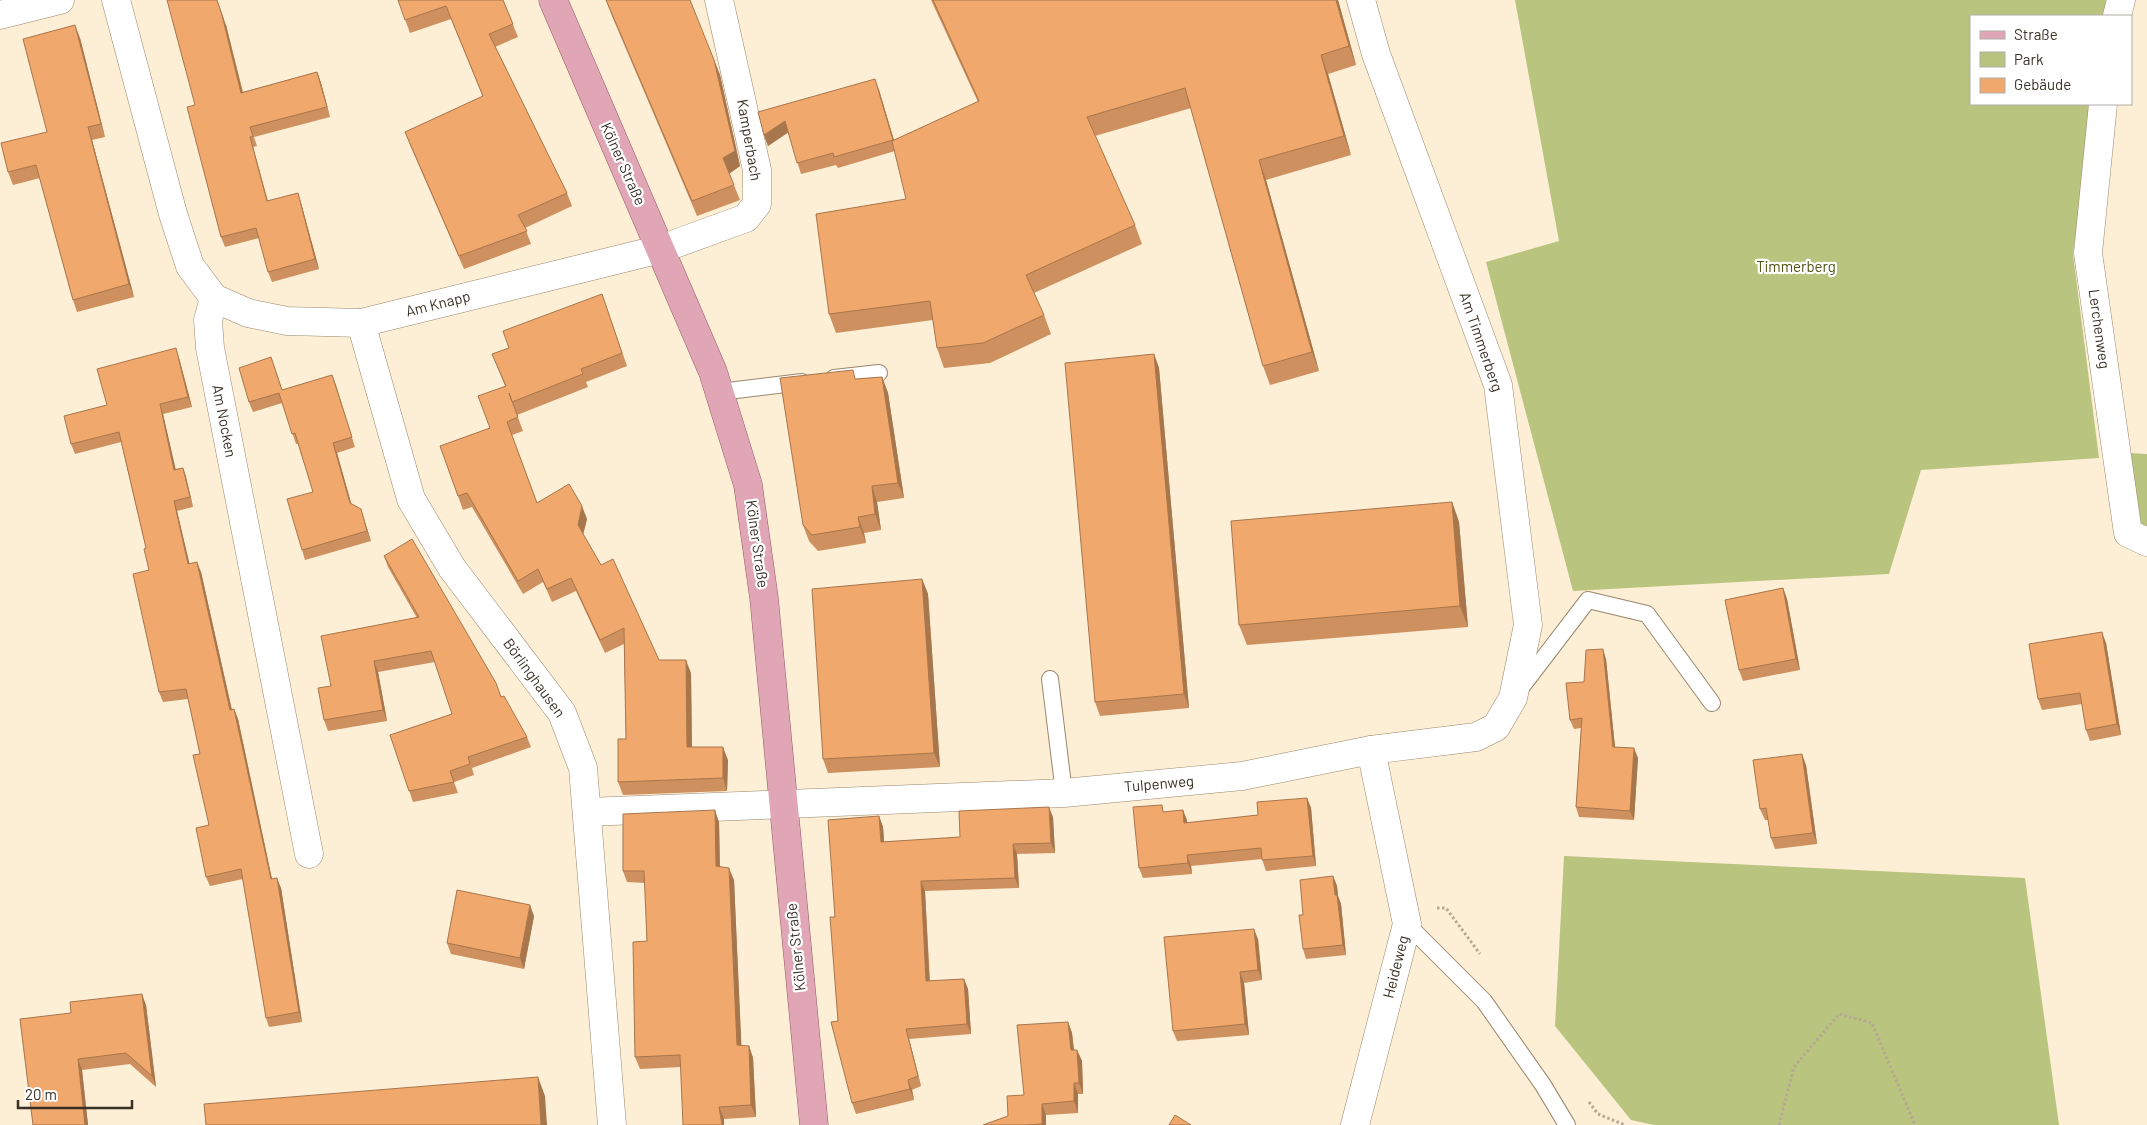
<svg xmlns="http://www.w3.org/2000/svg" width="2147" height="1125" font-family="Barlow,sans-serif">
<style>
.green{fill:#b9c47e}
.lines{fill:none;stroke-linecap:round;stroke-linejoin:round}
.service-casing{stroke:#99876c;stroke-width:18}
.minor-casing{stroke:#99876c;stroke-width:29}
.primary-casing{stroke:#995663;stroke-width:29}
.path{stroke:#b5a895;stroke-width:3;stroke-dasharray:2.5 2.5;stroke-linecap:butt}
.service{stroke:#fff;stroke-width:16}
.minor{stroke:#fff;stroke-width:28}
.primary{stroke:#e0a6b5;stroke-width:28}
.wall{fill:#ce905e}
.shaded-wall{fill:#a8764c}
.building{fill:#f0a86d;stroke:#a8764c}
.labels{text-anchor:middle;stroke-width:4.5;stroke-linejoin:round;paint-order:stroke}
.street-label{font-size:15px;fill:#393126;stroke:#fff}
.park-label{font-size:15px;fill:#4e5514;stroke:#fff}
</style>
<rect width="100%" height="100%" fill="#fdeed6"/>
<g class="green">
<path d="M1515 0H2110L2107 16H1971V104H2093L2073 254 2099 458 1921 470 1889 574 1573 591 1486 262 1559 241Z"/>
<path d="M2129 453 2147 454V532L2136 526Z"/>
<path d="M1564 856 2025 878 2059 1125H1654L1631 1120 1555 1026Z"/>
</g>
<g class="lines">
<defs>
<g id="service">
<path d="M834 378 879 373"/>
<path d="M720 392 802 382"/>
<path d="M1050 679 1064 793"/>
<path d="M1520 689 1588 600 1647 614 1712 703"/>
<path d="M1407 924 1484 1001 1543 1085 1567 1125"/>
</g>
<g id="minor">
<path d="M116 0 173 214 190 266 214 298 248 313 287 321 361 323 661 249 746 218 757 204V170L719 0"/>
<path d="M0 15 60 0"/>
<path d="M2117 16 2121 0"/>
<path d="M2103 104 2088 253 2128 533 2147 542"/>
<path d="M214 298 208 320 210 348 309 854"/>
<path d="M361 323 411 499 452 568 562 713 583 768 612 1125"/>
<path d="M587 812 1064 793 1242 776 1371 750 1476 737 1496 727 1513 698 1528 625 1498 385 1376 54 1361 0"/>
<path d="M1355 1125 1407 924 1371 750"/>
</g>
<path id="primary" d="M553 0 713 372 748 485 764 598 814 1125"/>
</defs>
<use href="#service" class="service-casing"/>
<use href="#minor" class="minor-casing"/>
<use href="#primary" class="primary-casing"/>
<g class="path">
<path d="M1437 908H1446L1480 954"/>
<path d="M1589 1102 1598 1114 1625 1125"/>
<path d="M1779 1125 1794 1067 1839 1014 1872 1023 1915 1125"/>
</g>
<use href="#service" class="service"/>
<use href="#minor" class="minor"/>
<use href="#primary" class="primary"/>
</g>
<g class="wall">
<path d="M398 0H503L518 37 495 47 567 193 572 206 525 228 531 244 464 269 410 145 405 132 483 97 451 19 410 33Z"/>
<path d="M606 0 714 60 720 75 740 166 729 173 740 200 697 216 612 16Z"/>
<path d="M931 0H1338L1356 65 1328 74 1351 155 1266 180 1319 371 1270 385 1263 366 1191 108 1095 136 1135 225 1142 244 1034 293 1044 315 1051 334 990 363 944 368 937 348 933 320 836 333 829 314 906 199 895 151 838 168 836 165 801 174 788 132 768 146 764 135 879 90 894 140 978 102Z"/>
<path d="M226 25 243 92 317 72 321 83 330 117 254 137 257 146 253 147 268 201 298 193 301 203 319 269 272 282 268 272 259 238 225 247 221 237 195 105Z"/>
<path d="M80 38 105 137 92 140 134 297 77 312 73 300 40 178 13 185 8 172 47 132Z"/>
<path d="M602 294 627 366 586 382 588 387 517 415 523 431 512 435 537 503 587 519 583 535 659 660 691 673 692 747 728 760 727 791 623 795 618 782 626 739 624 644 605 653 576 591 552 602 543 582 523 594 472 507 463 510 440 446 490 428 505 386 492 354 509 348Z"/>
<path d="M1154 354 1159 368 1189 708 1100 716 1095 702Z"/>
<path d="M179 358 192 407 163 414 175 469 183 468 186 477 193 507 177 511 189 564 201 572 232 710 234 709 238 719 272 879 281 888 302 1022 269 1027 266 1018 243 879 210 886 206 877 209 825 200 754 188 699 163 702 159 692 149 570 146 548 121 442 75 454 71 444 107 405Z"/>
<path d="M275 368 282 390 332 375 355 447 337 453 351 504 364 519 371 541 305 560 302 550 313 492 298 444H296L282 403 253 412 249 402Z"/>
<path d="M882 377 888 393 904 498 877 502 881 530 864 533 866 543 818 551 809 541 803 525 856 379Z"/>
<path d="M1452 502 1459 522 1468 627 1247 645 1239 625Z"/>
<path d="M384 556 501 697 527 737 531 747 472 768 474 775 454 782 458 793 413 802 390 735 452 714 435 662 378 672 387 721 328 731 324 720 331 686 417 618 388 567Z"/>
<path d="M922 579 928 594 940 767 828 773 823 759Z"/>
<path d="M1783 588 1787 599 1800 670 1743 681 1739 670Z"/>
<path d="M2106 643 2121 735 2090 741 2086 730 2082 704 2042 710 2038 699Z"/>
<path d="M1606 659 1615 747 1638 758 1634 820 1579 817 1576 807 1581 728 1574 729 1570 720 1584 682Z"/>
<path d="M1806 765 1817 844 1775 849 1771 838 1768 820H1765L1760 809Z"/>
<path d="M1307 798 1311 808 1316 866 1266 871 1262 859 1191 866 1192 874 1143 878 1139 868 1165 812 1183 810 1187 823 1258 815Z"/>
<path d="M879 816 883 827 884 842 960 837 1053 817 1055 853 1017 854 1019 888 925 891 930 981 964 979 968 989 971 1034 909 1039 921 1086 912 1090 914 1100 856 1114 852 1103 838 1021 835 917Z"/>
<path d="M719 822 720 866 734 880 741 1046H749L753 1058 756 1117 724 1119 681 1067 640 1069 635 1057 647 941 645 883 627 882 623 871Z"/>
<path d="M1333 876 1337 886 1338 896 1341 904 1346 955 1306 959 1303 949V915Z"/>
<path d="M534 916 524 969 451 954 447 943Z"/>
<path d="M1258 939 1262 980 1244 983 1249 1035 1177 1041 1173 1031Z"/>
<path d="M146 1005 156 1087 130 1064 82 1070 88 1125H33L20 1019Z"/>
<path d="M1068 1022 1072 1033 1074 1050H1077L1082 1061 1083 1094H1078V1113L1046 1115V1125H983L1008 1116 1024 1095Z"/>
</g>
<g class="shaded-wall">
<path d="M217 0 226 25 245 103 241 93Z"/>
<path d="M1336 0H1338L1356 65 1349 46Z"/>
<path d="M75 25 80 38 105 137 101 124Z"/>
<path d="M1321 55 1328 74 1351 155 1344 136Z"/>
<path d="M714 60 720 75 740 166 729 174 723 158Z"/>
<path d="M317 72 321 83 330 117 327 107Z"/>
<path d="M875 79 879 90 897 151 893 140Z"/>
<path d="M785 121 789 132 768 146 764 135Z"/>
<path d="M88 127 92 140 134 297 129 284Z"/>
<path d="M250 137 253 147 270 211 267 201Z"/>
<path d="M1259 160 1266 180 1319 371 1312 352Z"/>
<path d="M298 193 301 203 319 269 315 259Z"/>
<path d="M176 348 179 358 192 407 188 397Z"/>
<path d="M1154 354 1159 368 1189 708 1184 694Z"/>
<path d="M332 375 336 385 355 447 352 437Z"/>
<path d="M882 377 888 393 904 498 898 483Z"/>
<path d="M160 404 163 414 178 479 174 470Z"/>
<path d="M333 443 337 453 354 513 350 503Z"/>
<path d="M183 468 186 477 193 507 190 497Z"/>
<path d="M872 486 877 502 881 530 875 514Z"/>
<path d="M174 501 177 511 192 574 188 564Z"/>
<path d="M1452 502 1459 522 1468 627 1460 606Z"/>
<path d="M582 506 587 519 582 538 578 525Z"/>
<path d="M361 509 364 519 371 541 367 531Z"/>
<path d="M858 517 864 533 866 543 860 527Z"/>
<path d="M197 562 201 572 234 720 230 710Z"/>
<path d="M922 579 928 594 940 767 934 753Z"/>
<path d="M1783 588 1787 599 1800 670 1796 659Z"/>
<path d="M2102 632 2106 643 2121 735 2117 724Z"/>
<path d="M1603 649 1606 659 1616 757 1613 747Z"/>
<path d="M686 660 691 673 692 760 687 747Z"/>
<path d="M374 661 378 672 387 721 383 710Z"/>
<path d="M234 709 238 719 274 889 271 879Z"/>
<path d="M723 747 728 760 727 791 723 778Z"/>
<path d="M1634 748 1638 758 1634 820 1630 811Z"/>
<path d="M1802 754 1806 765 1817 844 1813 833Z"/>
<path d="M1307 798 1311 808 1316 866 1313 856Z"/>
<path d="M1049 807 1053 817 1055 853 1051 843Z"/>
<path d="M715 810 719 822 720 878 716 866Z"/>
<path d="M1183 810 1187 820 1188 833 1184 823Z"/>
<path d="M879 816 883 827 885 853 881 842Z"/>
<path d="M1013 844 1017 854 1019 888 1015 878Z"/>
<path d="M1187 855 1191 866 1192 874 1188 863Z"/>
<path d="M729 868 734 880 742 1057 737 1045Z"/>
<path d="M1333 876 1337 886 1338 896 1341 904 1346 955 1343 945Z"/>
<path d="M277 878 281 888 302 1022 299 1012Z"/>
<path d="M921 881 925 891 930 992 926 981Z"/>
<path d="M530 905 534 916 524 969 520 958Z"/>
<path d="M1254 929 1258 939 1262 980 1258 970Z"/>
<path d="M1240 972 1244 983 1249 1035 1245 1024Z"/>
<path d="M964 979 968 989 971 1034 967 1024Z"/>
<path d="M142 994 146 1005 156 1087 152 1076Z"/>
<path d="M1068 1022 1072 1033 1075 1061 1071 1050Z"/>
<path d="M906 1029 909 1039 921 1086 918 1076Z"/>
<path d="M749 1046 753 1058 756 1117 751 1105Z"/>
<path d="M1077 1050 1082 1061 1083 1094 1079 1083Z"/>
<path d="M78 1059 82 1070 88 1125H85Z"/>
<path d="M538 1077 545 1096 547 1125H541Z"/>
<path d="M908 1080 912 1090 914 1100 910 1089Z"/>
<path d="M1074 1083 1078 1094V1113L1074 1101Z"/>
<path d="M1042 1104 1046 1115V1125H1042Z"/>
<path d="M719 1107 724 1119V1125H722Z"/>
</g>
<g class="building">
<path d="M167 0H217L222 15 241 93 317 72 327 107 250 127 253 136 250 137 267 201 298 193 315 259 268 272 256 228 221 237 187 107 195 105Z"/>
<path d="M398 0H503L513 24 489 34 567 193 518 215 527 231 459 256 405 132 483 96 446 6 405 20Z"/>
<path d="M606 0H690L714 60 735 151 723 158 734 185 692 201Z"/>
<path d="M933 0H1336L1349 46 1321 55 1344 136 1259 160 1312 352 1263 366 1185 88 1087 117 1135 225 1026 275 1044 315 983 343 937 348 930 301 829 314 816 214 906 199 892 141 979 101Z"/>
<path d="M75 25 101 124 88 127 129 284 73 300 36 165 8 172 1 143 47 132 23 39Z"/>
<path d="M875 79 893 140 834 157 833 153 797 163 785 121 764 135 758 112Z"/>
<path d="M602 294 622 353 581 369 583 374 512 402 509 393 518 417 507 422 537 503 569 484 582 506 578 525 601 565 613 559 659 660H686L687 747H723V778L618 782V739H626L624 628 600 640 571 578 547 589 538 569 518 581 467 493 458 496 440 446 490 428 478 396 506 386 492 354 509 348 503 331Z"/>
<path d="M176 348 188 397 160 404 174 470 183 468 190 497 174 501 188 564 197 562 230 710 234 709 271 879 277 878 299 1012 266 1018 241 869 206 877 196 828 209 825 193 755 200 754 186 689 159 692 133 574 149 570 144 549 146 548 119 432 71 444 64 416 107 405 97 369Z"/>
<path d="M1154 354 1184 694 1095 702 1065 363Z"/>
<path d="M271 357 282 390 332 375 352 437 333 443 350 503 361 509 367 531 302 550 287 499 313 492 295 433 292 434 279 393 249 402 239 368Z"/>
<path d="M853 370 855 379 882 377 898 483 872 486 875 514 858 517 860 527 812 535 803 525 780 378Z"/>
<path d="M1452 502 1460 606 1239 625 1231 521Z"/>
<path d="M412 539 496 683 501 697 504 696 527 737 468 757 470 764 450 771 454 782 409 791 390 735 452 714 431 651 374 661 383 710 324 720 318 688 331 686 321 636 419 617 384 556Z"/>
<path d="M922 579 934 753 823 759 812 589Z"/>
<path d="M1783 588 1796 659 1739 670 1725 600Z"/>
<path d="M2102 632 2117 724 2086 730 2080 693 2038 699 2029 644Z"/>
<path d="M1603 649 1613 747 1634 748 1630 811 1576 807 1582 718 1570 720 1566 683 1584 682 1586 650Z"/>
<path d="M1802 754 1813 833 1771 838 1766 808 1760 809 1753 760Z"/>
<path d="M1307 798 1313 856 1262 860 1261 848 1187 855 1188 863 1139 868 1133 807 1162 805 1163 812 1183 810 1184 823 1258 815 1257 802Z"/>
<path d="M1049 807 1051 843 1013 844 1015 878 921 881 926 981 964 979 967 1024 906 1029 918 1076 908 1080 910 1089 852 1103 831 1022 838 1021 830 917H835L828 820 879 816 881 842 960 837 959 811Z"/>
<path d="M715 810 716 866 729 868 737 1045 749 1046 751 1105 719 1107 722 1125H683L680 1055 635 1057 633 942 647 941 644 871H623V814Z"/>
<path d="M1333 876 1335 895H1337L1343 945 1303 949 1299 915H1303L1300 880Z"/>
<path d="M457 890 530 905 520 958 447 943Z"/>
<path d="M1254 929 1258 970 1240 972 1245 1024 1173 1031 1164 937Z"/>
<path d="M142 994 152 1076 126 1053 78 1059 85 1125H33L20 1019 71 1013 70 1002Z"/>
<path d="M1068 1022 1071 1050H1077L1079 1083H1074V1101L1042 1104V1124L1025 1125H983L1008 1116 1007 1096 1024 1095 1017 1025Z"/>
<path d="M538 1077 541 1125H206L204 1104Z"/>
<path d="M1175 1115 1191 1125H1169Z"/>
</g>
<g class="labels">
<g class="street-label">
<text transform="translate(749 140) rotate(80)" y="5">Kamperbach</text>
<text transform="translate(623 164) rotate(66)" y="5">Kölner Straße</text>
<text transform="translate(438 304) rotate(-14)" y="5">Am Knapp</text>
<text transform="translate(2099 329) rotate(82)" y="5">Lerchenweg</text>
<text transform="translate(1481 342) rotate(71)" y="5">Am Timmerberg</text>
<text transform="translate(224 421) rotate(79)" y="5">Am Nocken</text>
<text transform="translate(757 544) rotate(82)" y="5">Kölner Straße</text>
<text transform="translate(534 678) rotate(54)" y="5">Börlinghausen</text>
<text transform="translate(1159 784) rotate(-5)" y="5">Tulpenweg</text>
<text transform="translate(796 947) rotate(-96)" y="5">Kölner Straße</text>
<text transform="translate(1396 967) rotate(-76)" y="5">Heideweg</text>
</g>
<g class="park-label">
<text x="1796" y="272">Timmerberg</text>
</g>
</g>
<rect x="1970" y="15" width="162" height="90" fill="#ffffff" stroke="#b0ada8"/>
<rect x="1980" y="31" width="25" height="8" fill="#e0a6b5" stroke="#b0ada8"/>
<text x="2014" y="40" font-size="15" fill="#393126">Straße</text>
<rect x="1980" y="52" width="25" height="15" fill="#b9c47e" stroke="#b0ada8"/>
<text x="2014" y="65" font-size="15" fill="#393126">Park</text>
<rect x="1980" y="78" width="25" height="15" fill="#f0a86d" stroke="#b0ada8"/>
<text x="2014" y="90" font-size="15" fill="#393126">Gebäude</text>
<path d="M18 1100v8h114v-8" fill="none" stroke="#393126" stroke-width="2.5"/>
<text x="25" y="1100" font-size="15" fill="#393126" stroke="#ffffff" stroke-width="4" paint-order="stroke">20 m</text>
</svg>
